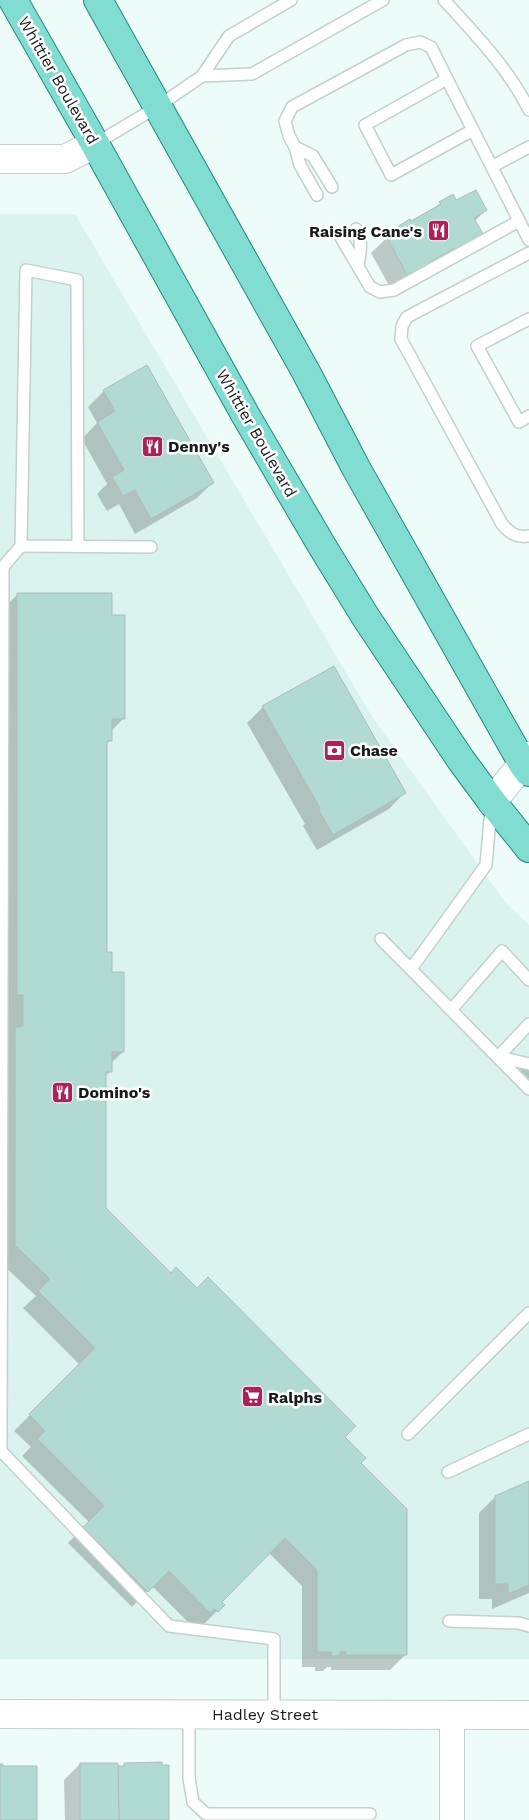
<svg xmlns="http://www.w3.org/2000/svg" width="529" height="1820" font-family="'Work Sans',sans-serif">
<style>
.built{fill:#dbf3ee}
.shadow{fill:#0003}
.building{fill:#b1dad2;stroke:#afbcba}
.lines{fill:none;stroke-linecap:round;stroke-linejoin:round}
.lane-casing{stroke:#c3d0cd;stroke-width:14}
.street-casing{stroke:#c3d0cd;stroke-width:26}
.secondary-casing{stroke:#c3d0cd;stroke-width:30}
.primary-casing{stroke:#25897d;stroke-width:30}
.lane{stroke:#fff;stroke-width:11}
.street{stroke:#fff;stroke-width:24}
.secondary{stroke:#fff;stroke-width:28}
.primary{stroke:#81dcd1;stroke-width:28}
.labels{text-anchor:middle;stroke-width:5;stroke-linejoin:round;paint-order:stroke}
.street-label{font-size:16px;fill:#171c1b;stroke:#fff}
.poi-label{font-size:16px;font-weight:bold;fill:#171c1b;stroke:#fff;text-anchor:start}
</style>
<rect width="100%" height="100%" fill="#edfcf9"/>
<path class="built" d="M0 214H75L373 718 506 903 529 925V1659H0Z"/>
<g class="shadow">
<path d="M456 202 486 210 475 221 481 234 466 249 391 289 371 253 397 228 433 209 440 203Z"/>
<path d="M147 367 213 482 197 498 135 534 119 504 107 511 97 494 107 484 82 439 97 423 88 407 104 391Z"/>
<path d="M18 594 111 616 124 718 110 732V740L106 745 105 954 110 973 123 1052 110 1064V1071L105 1077V1208L171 1274 344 1437 360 1463 406 1654 390 1670H331V1667H327L323 1671H315V1667H302V1586L269 1553 220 1602 223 1605 201 1627 198 1624 194 1628 152 1586 132 1607 68 1543 89 1522 22 1456 31 1447 14 1431 80 1365 23 1308 36 1296 0 1262V1044L8 1036V1010H1L2 610Z"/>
<path d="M263 707 404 793 389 809 317 850 303 826 305 824 247 723Z"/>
<path d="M529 1059V1079L520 1070Z"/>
<path d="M529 1482V1593L492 1609V1599H479V1513L495 1497Z"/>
<path d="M80 1764 122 1767 125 1764 168 1820H65L64 1780Z"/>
</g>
<g class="building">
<path d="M476 190 487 210 474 218 483 234 468 242 470 246 458 253 455 248 430 262 433 266 414 277 412 272 407 275 386 236 398 229 397 227 410 219 411 221 441 204 439 202 453 194 456 200Z"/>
<path d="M147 365 214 483 151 519 135 490 123 496 112 477 124 470 97 422 115 411 103 390Z"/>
<path d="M17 593H112V615H125V719H112V741H107V952H112V972H124V1052H112V1072H106V1208L171 1273 176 1267 197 1288 208 1277 356 1426 345 1437 366 1458 361 1463 407 1509V1655H346V1652H340V1656H331V1652H317V1570L285 1538 222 1602 225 1605 218 1612 214 1609 210 1613 169 1571 148 1592 83 1527 104 1506 37 1439 45 1431 29 1414 95 1348 38 1291 50 1279 15 1245V1028L23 1026V995H17Z"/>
<path d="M334 666 406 793 333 835 318 809 320 808 262 706Z"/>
<path d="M529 1481V1585L508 1594V1584H495V1496Z"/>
<path d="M162 1762V1765H169V1820H119L118 1766H124V1763Z"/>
<path d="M80 1763H118L119 1820H80Z"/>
<path d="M0 1764H3V1766H37V1820H0Z"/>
</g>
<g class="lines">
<defs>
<g id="lane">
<path d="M444 0C475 34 509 69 529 110"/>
<path d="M202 76 252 74 383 0"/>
<path d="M473 130 391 175 365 125 447 79 529 240"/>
<path d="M95 144 157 107 202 76 229 36 291 0"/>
<path d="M295 147 313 156 332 187"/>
<path d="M493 166 529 147"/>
<path d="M317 195 300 165 295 147 289 136 285 121 292 107 406 45 420 42 431 47 447 79"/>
<path d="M356 229C363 241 360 253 358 266"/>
<path d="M340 236 370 287 380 292 394 290 519 221"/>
<path d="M529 253 407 317 402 326 401 339 502 524C510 533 516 538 529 536"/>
<path d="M529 319 477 346 519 422 529 416"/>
<path d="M21 546 3 567 1 1451 169 1626 274 1639V1714"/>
<path d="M78 546 77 280 26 270 21 546 151 547"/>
<path d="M381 939 529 1089"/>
<path d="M411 969 486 865 491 808"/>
<path d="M452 1009 502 951 529 980"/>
<path d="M498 1057 529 1024"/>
<path d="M498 1057 529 1064"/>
<path d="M408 1434 529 1313"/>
<path d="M448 1472 529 1434"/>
<path d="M449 1621 519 1623 529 1626"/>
<path d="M189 1714V1778L193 1802 206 1814H370"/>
</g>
<path id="street" d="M452 1715V1820"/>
<g id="secondary">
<path d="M0 159H65L95 144"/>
<path d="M492 802 529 756"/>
<path d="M0 1714 529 1715"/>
</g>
<g id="primary">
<path d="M13 0 95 144 246 416 322 546 365 616 461 760 492 802 529 848"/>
<path d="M98 0 306 372 356 468 523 764 529 772"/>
</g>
</defs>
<use href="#lane" class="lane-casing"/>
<use href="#street" class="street-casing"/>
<use href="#secondary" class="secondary-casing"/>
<use href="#primary" class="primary-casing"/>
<use href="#lane" class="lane"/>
<use href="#street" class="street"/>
<use href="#secondary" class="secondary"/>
<use href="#primary" class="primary"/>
</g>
<defs>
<symbol id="restaurant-square" viewBox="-11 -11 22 22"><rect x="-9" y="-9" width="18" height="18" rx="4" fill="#ae205a" stroke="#fff"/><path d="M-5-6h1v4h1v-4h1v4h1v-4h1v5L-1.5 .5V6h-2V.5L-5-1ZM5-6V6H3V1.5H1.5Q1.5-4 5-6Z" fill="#fff"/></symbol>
<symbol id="bank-square" viewBox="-11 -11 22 22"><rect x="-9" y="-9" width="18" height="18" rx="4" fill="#ae205a" stroke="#fff"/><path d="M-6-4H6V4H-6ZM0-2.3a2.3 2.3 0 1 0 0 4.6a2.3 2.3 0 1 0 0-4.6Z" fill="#fff"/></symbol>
<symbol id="supermarket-square" viewBox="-11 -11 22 22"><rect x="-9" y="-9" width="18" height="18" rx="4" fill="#ae205a" stroke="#fff"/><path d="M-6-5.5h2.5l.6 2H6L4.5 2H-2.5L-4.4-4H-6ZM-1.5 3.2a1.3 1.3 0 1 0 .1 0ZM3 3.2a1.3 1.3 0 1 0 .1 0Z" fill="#fff"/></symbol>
</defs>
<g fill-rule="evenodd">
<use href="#restaurant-square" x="426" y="218" width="25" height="25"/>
<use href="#restaurant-square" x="140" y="434" width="25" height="25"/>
<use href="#bank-square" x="322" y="738" width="25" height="25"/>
<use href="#restaurant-square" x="50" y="1080" width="25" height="25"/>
<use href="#supermarket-square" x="240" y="1384" width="25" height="25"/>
</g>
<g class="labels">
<g class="street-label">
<text transform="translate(59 80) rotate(60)" y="6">Whittier Boulevard</text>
<text transform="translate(257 433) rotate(60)" y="6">Whittier Boulevard</text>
<text x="265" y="1720">Hadley Street</text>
</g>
<g class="poi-label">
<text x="422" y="237" text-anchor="end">Raising Cane's</text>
<text x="168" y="452">Denny's</text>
<text x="350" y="756">Chase</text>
<text x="78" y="1098">Domino's</text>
<text x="268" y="1403">Ralphs</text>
</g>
</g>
</svg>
